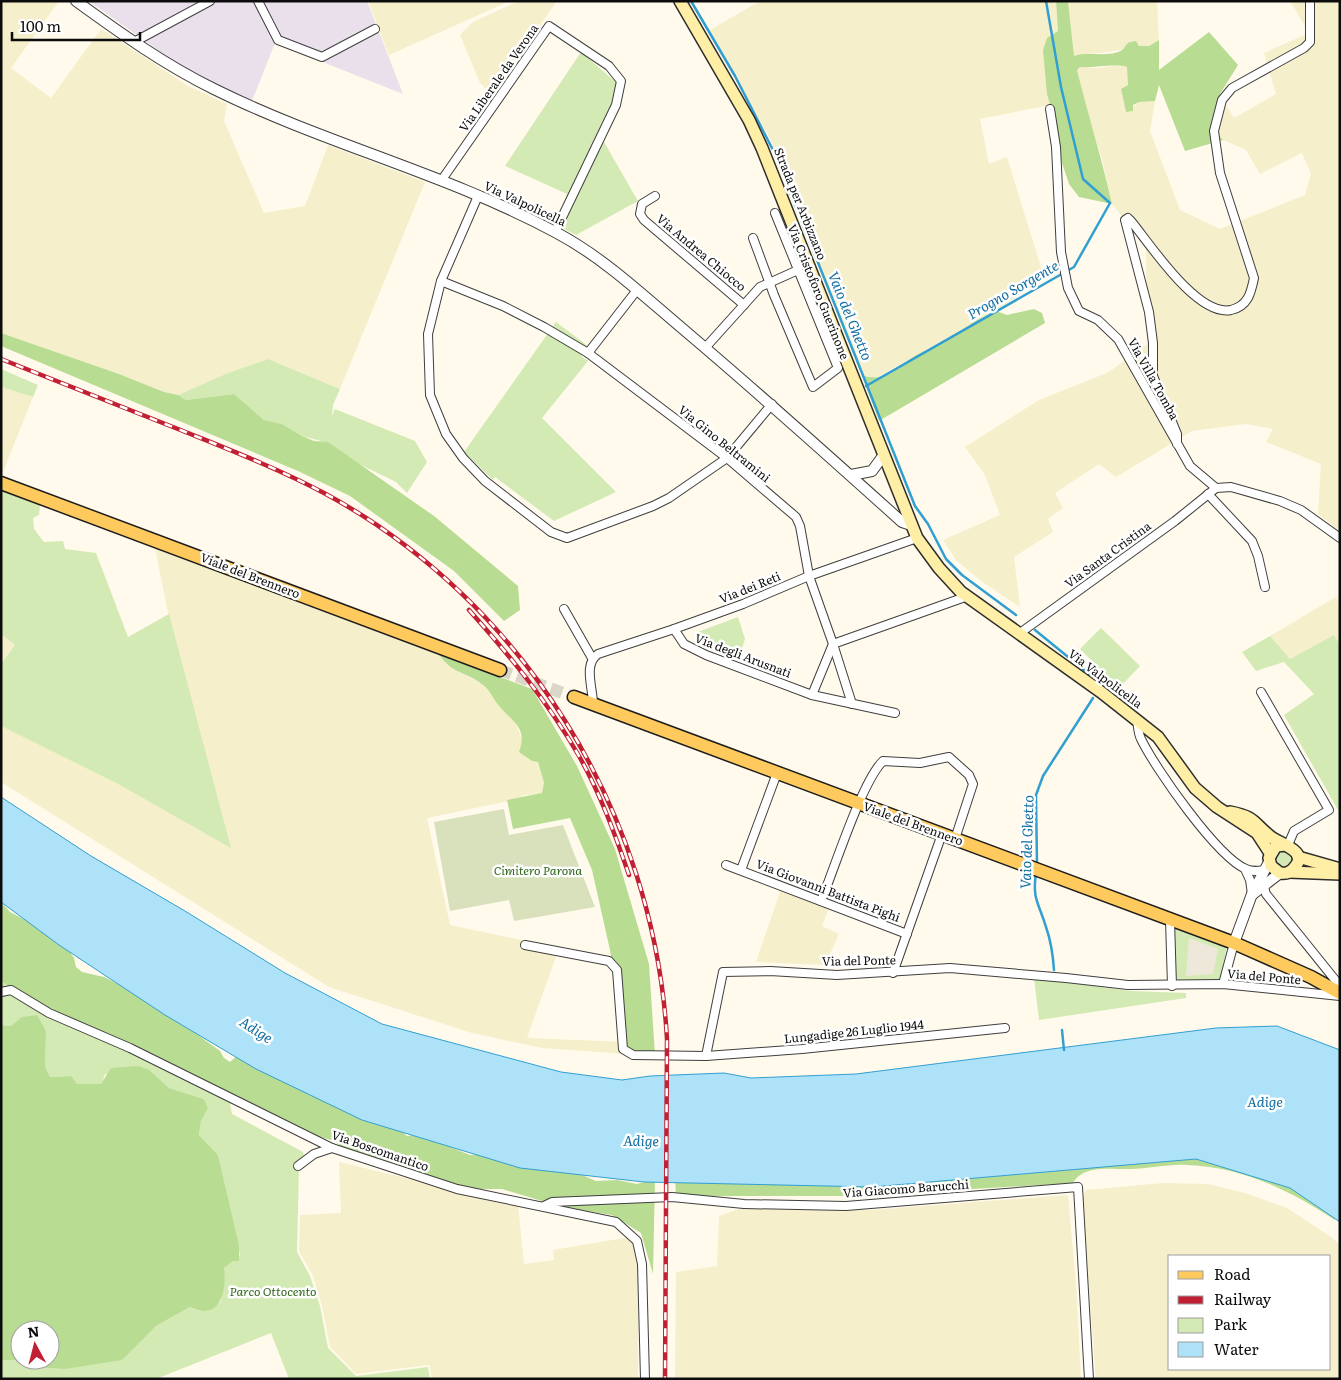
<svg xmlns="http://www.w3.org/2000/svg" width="1341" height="1380" font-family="Literata,serif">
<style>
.industrial{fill:#e9e0ec}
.farmland{fill:#f6efcb;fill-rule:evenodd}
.green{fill:#d4eab4}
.forest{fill:#b9dc93;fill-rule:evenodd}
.cemetery{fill:#d8e1bc}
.plaza{fill:#eee8db}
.water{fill:#aee2f8;stroke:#329fd2}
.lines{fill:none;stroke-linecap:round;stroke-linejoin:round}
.stream{stroke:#329fd2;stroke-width:2.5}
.primary-tunnel{stroke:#dbd6ca;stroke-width:12;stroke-dasharray:12 6;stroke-linecap:butt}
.minor-casing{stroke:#3f3f3f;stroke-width:10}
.tertiary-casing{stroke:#3f3f3f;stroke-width:12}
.secondary-casing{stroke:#2e2e2e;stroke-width:14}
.primary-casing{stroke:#1d1d1d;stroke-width:15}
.minor{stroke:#fff;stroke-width:8}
.tertiary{stroke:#fff;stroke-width:10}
.secondary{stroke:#ffeea6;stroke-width:11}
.primary{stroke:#feca5d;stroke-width:12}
.rail-casing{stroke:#c11f34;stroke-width:4.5}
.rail{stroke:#fff;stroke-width:2.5;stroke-dasharray:8;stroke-linecap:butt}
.labels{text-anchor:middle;stroke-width:5;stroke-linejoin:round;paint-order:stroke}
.street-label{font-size:12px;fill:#0c0c0c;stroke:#fff}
.park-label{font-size:12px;font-style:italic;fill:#30661a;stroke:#fff}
.water-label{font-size:14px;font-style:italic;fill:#116ea2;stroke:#fff}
</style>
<rect width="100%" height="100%" fill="#fffaeb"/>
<path class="industrial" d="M89 1H367L403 94 275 43 252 101 206 81 173 61Z"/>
<g class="farmland">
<path d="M1 1H59L11 68 51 98 101 29 188 86 227 104 224 121 264 213 305 206 328 145 425 182 340 389 268 359 228 373 178 395 164 392 119 374 1 333Z"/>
<path d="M368 1H510L389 55Z"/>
<path d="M519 1H557L491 94 480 83 460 35 473 22Z"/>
<path d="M760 1H1056L1058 31 1046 76 1050 105 980 119 989 164 1007 157 1044 277 996 311 977 320 934 348 927 350 877 377 862 376 770 138 708 31Z"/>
<path d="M1068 1H1157L1159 40 1149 46H1139L1136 41 1130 42 1122 50 1074 56Z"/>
<path d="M1290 1H1340V531L1318 514 1321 464 1266 442 1273 429 1246 424 1192 431 1116 477 1099 464 1055 493 1063 508 1048 519 1053 532 1014 557 1020 607 981 581 956 560 943 540 1000 515 985 475 965 447 1039 400 1109 372 1147 344 1146 247 1112 204 1102 159 1089 119 1077 70 1080 67 1097 68 1122 65 1127 67 1129 85 1121 89 1126 112 1139 102 1155 101 1150 131 1180 210 1220 229 1305 195 1311 174 1302 153 1260 174 1246 150 1223 140 1216 133 1221 107 1225 103 1234 118 1276 94 1264 53 1309 33Z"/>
<path d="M1 387 33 397 3 472 1 471Z"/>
<path d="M155 548 438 654 450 667 481 683 493 694 497 704 514 718 528 756 538 761 544 784 542 794 525 795 513 800 427 818 450 925 559 948 527 1038 625 1042 628 1054 542 1048 472 1033 329 987 1 782V726L118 784 230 847 169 618Z"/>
<path d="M1336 597 1340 606V644L1334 635 1290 659 1270 636Z"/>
<path d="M1 634 15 645 1 664Z"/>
<path d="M782 886 830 905 822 926 839 934 825 965 756 962Z"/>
<path d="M339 1162 518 1205 524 1264 554 1260 553 1250 630 1237 636 1249 638 1278V1379H432L429 1365 356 1374 330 1347 322 1306 313 1276 299 1251 300 1215 341 1213Z"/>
<path d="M1163 1183 1208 1184 1245 1193 1287 1208 1331 1237 1340 1245V1379H1096L1082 1199 1086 1190ZM1170 1256H1330V1369H1170Z"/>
<path d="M1068 1195 1076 1284 1081 1379H675L676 1272 717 1266 719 1216 742 1208 872 1210Z"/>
</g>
<g class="green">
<path d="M581 52 618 84 604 142 638 201 576 235 556 225 567 194 505 166Z"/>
<path d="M556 322 588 346 581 356 588 361 542 418 616 492 554 521 495 477 493 480 464 452Z"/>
<path d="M268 359 340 389 333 405 332 416 335 409 415 441 427 462 407 493 396 482 320 445 321 441 302 436 282 424 264 420 234 394 186 400 178 395 228 373Z"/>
<path d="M1 369 38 385 33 397 1 387Z"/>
<path d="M1 490 40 505 39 515 33 518 34 529 44 542 63 541 65 549 96 553 128 637 169 614 231 848 118 784 1 726V664L15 645 1 634Z"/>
<path d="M738 617 745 639 738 660 698 645 695 633Z"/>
<path d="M1101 628 1140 666 1119 688 1080 649Z"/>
<path d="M1334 635 1340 644V809L1338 810 1284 715 1314 694 1284 662 1256 671 1242 652 1270 636 1290 659Z"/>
<path d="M1290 848 1295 863 1281 872 1271 857 1272 853Z"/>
<path d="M1174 926 1227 946 1220 980 1175 983Z"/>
<path d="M1034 978 1131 991 1186 993V998L1039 1020Z"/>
<path d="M1 981C35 1005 69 1018 107 1033 149 1049 187 1074 228 1092L232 1114 303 1152 306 1163 299 1168 297 1252 310 1276 320 1306 328 1348 356 1376 428 1367 430 1379H289L271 1333 156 1379H1V1360H15L41 1368 65 1369 139 1341 156 1326 190 1307C203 1314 211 1311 221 1301L224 1268 240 1255 218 1155 199 1135 201 1121 208 1108 204 1099 169 1088 160 1081 105 1074 102 1084H77L70 1076 50 1077 45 1066 46 1031 18 1021 11 1026 1 1025Z"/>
</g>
<g class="forest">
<path d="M1056 1H1068L1074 56C1087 51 1110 58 1122 50 1126 47 1125 44 1130 42L1136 41 1139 46H1149L1159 40V70L1209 32 1238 65 1220 94 1225 103 1221 107 1216 133 1223 140 1185 151 1159 85 1155 101 1139 102 1133 105V111L1126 112 1121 89 1128 85 1127 67C1119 63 1091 68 1080 67L1077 70C1088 115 1102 159 1112 204L1079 197 1069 184 1059 154 1056 126 1047 94 1043 50 1047 38 1058 31Z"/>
<path d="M1034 309 1042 313 1045 323 879 421 862 376C867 376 873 378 878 377 898 372 913 352 934 348L977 320 996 311 1007 315Z"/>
<path d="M1 333 119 374 164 392 178 395 186 400 234 394 264 420 282 424 302 436 314 441 328 442 434 516 518 586 520 610 504 621 454 571 350 496 298 471 1 346Z"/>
<path d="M438 654 532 689 577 766 615 849 649 964 655 1055 628 1054 625 1042 610 950 592 870 570 818 513 829 507 800 542 793 544 783 538 762 532 761 519 752C528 728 513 722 499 706 493 699 491 691 483 685 474 677 462 674 452 668 447 665 442 658 438 654Z"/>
<path d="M1 902 10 912 60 938 74 958 76 967 82 972 104 977 120 985 139 987 152 1007 165 1011 220 1051 224 1058 230 1062 240 1053 394 1125 407 1136 427 1134 448 1139 450 1147 470 1155 499 1154 566 1168 596 1181 617 1180 637 1184 655 1179 653 1274 641 1233 612 1215 562 1207 502 1189H480L445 1183 346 1152 335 1141 306 1133 144 1050 108 1033 79 1024 23 997 1 981Z"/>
<path d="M37 1015 46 1031 45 1066 50 1077 71 1076 77 1084H101L111 1068 139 1066 149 1070 169 1088 204 1099 208 1108 201 1121 199 1135 218 1155 239 1246V1261H233L224 1268C227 1292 220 1322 190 1307L156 1326 122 1360 65 1369 41 1368 15 1360H1V1025L11 1026 22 1017ZM20 1330H50V1360H20Z"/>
<path d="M1121 1157 1233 1159 1334 1209 1335 1220C1290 1190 1242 1167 1187 1165 1168 1164 1149 1169 1130 1169 1112 1170 1084 1164 1073 1183L939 1191 885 1196H676L675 1179C688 1180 727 1186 735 1182Z"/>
</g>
<path class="cemetery" d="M504 809 509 835 563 825 595 907 514 921 509 900 450 911 434 822Z"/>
<path class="plaza" d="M1189 938 1218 949 1213 974 1186 976Z"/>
<path class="water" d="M1 797 91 856 185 911 285 973 382 1024 561 1072 622 1080 650 1076 724 1073 751 1078 856 1074 1216 1028 1277 1026 1340 1050V1222L1290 1188 1196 1159 872 1187 644 1182 520 1168 362 1120 256 1069 165 1015 59 945 1 902Z"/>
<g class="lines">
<g class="stream">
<path d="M691 1 735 76 774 152 915 506 928 524 946 559 962 575 1016 615"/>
<path d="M866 386 1074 267 1110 203 1083 179 1061 87 1046 1"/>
<path d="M1035 630 1100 683"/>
<path d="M1037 865 1036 795 1043 776 1093 698"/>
<path d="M1036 873C1032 900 1039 903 1046 927 1051 941 1053 955 1054 970"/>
<path d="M1062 1030 1064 1050"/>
</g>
<path class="primary-tunnel" d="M500 670 574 697"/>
<defs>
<g id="minor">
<path d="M258 1 278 40 322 57 375 29"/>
<path d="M134 42 210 1"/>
<path d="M1050 109 1056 147 1061 252 1068 288 1079 311 1098 320 1118 339 1190 466 1216 488"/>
<path d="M441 181 549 26 609 66 621 81 616 105 555 232"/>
<path d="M478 196 441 281 428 334 430 395 446 434 463 458 485 481 551 532 567 538 653 506 669 498 727 458 772 404"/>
<path d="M655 196 642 204 640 214 644 220 744 305"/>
<path d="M753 238 774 295 813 387 838 368 775 213"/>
<path d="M441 281 503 306 544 327 588 353 727 458 796 517 800 526 809 576 833 644 812 695"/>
<path d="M705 348 760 287 798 270"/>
<path d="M588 353 637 290"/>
<path d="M1177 444V434L1153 376V343L1149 312 1125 220 1128 218 1131 221C1150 244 1197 317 1231 310 1248 306 1251 293 1254 278L1220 173 1214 131 1222 100 1232 88 1304 48 1310 42V1"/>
<path d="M1208 494 1252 541 1258 556 1265 587"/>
<path d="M564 609 592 658"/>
<path d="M674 629 684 644 706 655 812 695 895 713"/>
<path d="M1020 633 1175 521 1216 488 1231 487 1280 501 1301 510 1340 538"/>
<path d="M1261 692 1329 810 1294 831 1288 845"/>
<path d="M593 704C593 688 583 664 598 654L674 629 743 604 809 576 917 538"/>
<path d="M852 704 833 644 968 596"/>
<path d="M1137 720C1138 726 1138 733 1141 739 1155 768 1217 857 1246 869 1253 872 1258 871 1265 870"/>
<path d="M726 865 907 934"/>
<path d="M1245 869 1250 880 1252 894"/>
<path d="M741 870 777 773"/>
<path d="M1264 887 1266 894 1340 986"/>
<path d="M821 901C834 870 862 781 883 761L920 763 949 757 969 775 973 784 955 839"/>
<path d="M1170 920 1172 986"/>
<path d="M525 945 609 961 617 970 623 1049 633 1055 706 1056 802 1049 1005 1028"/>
<path d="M893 973 942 834"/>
<path d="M1223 984 1234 943"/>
<path d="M1 992 11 990 49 1013 130 1048 332 1148 457 1189 616 1222 637 1241 642 1264 645 1379"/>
<path d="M706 1056 723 972 770 971 837 975 950 968 1066 978 1128 985 1223 984 1340 996"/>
<path d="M298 1166 314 1154 332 1148"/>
<path d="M544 1206 552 1202 672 1197 744 1204 846 1206 1078 1187 1089 1379"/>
</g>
<g id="tertiary">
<path d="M76 1C120 33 165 65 214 89 325 144 448 174 557 233 606 259 648 300 690 335 762 396 832 459 902 522L911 525"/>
<path d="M851 475 872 471 883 456"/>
<path d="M1253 894 1280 873"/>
<path d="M1234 943 1252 894 1269 862"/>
</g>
<g id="secondary">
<path d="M680 1 749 120 762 148 917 538 939 568 961 592 1101 692 1158 737 1195 788 1217 807 1257 833 1270 853"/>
<path d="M1230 812C1256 817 1253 823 1271 837 1280 844 1310 851 1294 868 1290 873 1286 874 1280 873L1271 866 1269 858 1276 846 1286 845"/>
<path d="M1298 857 1340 869"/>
<path d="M1289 872 1340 874"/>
</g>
<g id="primary">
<path d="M1 483 500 670"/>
<path d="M574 697 1234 943 1311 977 1340 993"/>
</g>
</defs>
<use href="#minor" class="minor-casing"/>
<use href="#tertiary" class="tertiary-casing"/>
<use href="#secondary" class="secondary-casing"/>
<use href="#primary" class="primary-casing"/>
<use href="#minor" class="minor"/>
<use href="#tertiary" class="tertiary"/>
<use href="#secondary" class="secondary"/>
<use href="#primary" class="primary"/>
<defs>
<g id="rail">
<path d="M1 359C62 383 122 407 183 431 230 450 279 469 324 493 524 601 654 813 667 1039L665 1379"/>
<path d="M469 610C510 656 548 702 579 756 600 793 615 834 629 875"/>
</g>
</defs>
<use href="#rail" class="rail-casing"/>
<use href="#rail" class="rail"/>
</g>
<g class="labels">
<g class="street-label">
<text transform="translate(499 78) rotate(-55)" y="4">Via Liberale da Verona</text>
<text transform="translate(525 204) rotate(25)" y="4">Via Valpolicella</text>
<text transform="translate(800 204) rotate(68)" y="4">Strada per Arbizzano</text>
<text transform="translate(701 253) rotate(40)" y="4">Via Andrea Chiocco</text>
<text transform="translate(818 292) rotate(68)" y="4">Via Cristoforo Guerinone</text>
<text transform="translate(1153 379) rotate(61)" y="4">Via Villa Tomba</text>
<text transform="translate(724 444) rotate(39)" y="4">Via Gino Beltramini</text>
<text transform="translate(1108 555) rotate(-36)" y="4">Via Santa Cristina</text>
<text transform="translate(250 576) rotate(21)" y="4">Viale del Brennero</text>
<text transform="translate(750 588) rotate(-22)" y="4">Via dei Reti</text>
<text transform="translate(743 656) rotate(21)" y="4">Via degli Arusnati</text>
<text transform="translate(1105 679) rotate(37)" y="4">Via Valpolicella</text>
<text transform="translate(913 824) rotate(20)" y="4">Viale del Brennero</text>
<text transform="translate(828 891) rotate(21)" y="4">Via Giovanni Battista Pighi</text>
<text transform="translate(859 961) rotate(-1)" y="4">Via del Ponte</text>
<text transform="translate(1264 977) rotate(5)" y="4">Via del Ponte</text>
<text transform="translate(854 1032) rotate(-6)" y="4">Lungadige 26 Luglio 1944</text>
<text transform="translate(380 1151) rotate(19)" y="4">Via Boscomantico</text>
<text transform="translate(906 1189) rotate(-4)" y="4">Via Giacomo Barucchi</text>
</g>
<g class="park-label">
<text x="538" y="875">Cimitero Parona</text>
<text x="273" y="1296">Parco Ottocento</text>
</g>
<g class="water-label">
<text transform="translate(1013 290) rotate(-30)" y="5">Progno Sorgente</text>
<text transform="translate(850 316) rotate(68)" y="5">Vaio del Ghetto</text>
<text transform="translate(1027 842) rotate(-88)" y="5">Vaio del Ghetto</text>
<text transform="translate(256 1030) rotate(33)" y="5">Adige</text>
<text x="1265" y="1107">Adige</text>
<text transform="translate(641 1141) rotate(1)" y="5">Adige</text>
</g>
</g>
<rect width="1341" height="1380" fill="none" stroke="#0c0c0c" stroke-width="5"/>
<rect x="1168" y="1255" width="162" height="115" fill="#ffffff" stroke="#9e9e9e"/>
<rect x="1178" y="1271" width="25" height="8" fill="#feca5d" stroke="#9e9e9e"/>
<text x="1214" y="1280" font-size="15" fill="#0c0c0c">Road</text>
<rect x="1178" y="1296" width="25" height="8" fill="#c11f34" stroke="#9e9e9e"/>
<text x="1214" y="1305" font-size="15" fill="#0c0c0c">Railway</text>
<rect x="1178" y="1318" width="25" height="15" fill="#d4eab4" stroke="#9e9e9e"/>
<text x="1214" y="1330" font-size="15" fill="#0c0c0c">Park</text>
<rect x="1178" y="1342" width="25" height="15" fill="#aee2f8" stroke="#9e9e9e"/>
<text x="1214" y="1355" font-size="15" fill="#0c0c0c">Water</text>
<g transform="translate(35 1345) rotate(353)"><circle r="24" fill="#ffffff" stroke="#9e9e9e"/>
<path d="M0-4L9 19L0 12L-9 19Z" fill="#c11f34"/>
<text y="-8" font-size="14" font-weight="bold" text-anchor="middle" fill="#0c0c0c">N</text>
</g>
<path d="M12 32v8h128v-8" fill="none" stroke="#0c0c0c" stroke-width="2.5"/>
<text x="20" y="32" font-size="15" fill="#0c0c0c" stroke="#ffffff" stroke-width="4" paint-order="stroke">100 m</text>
</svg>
